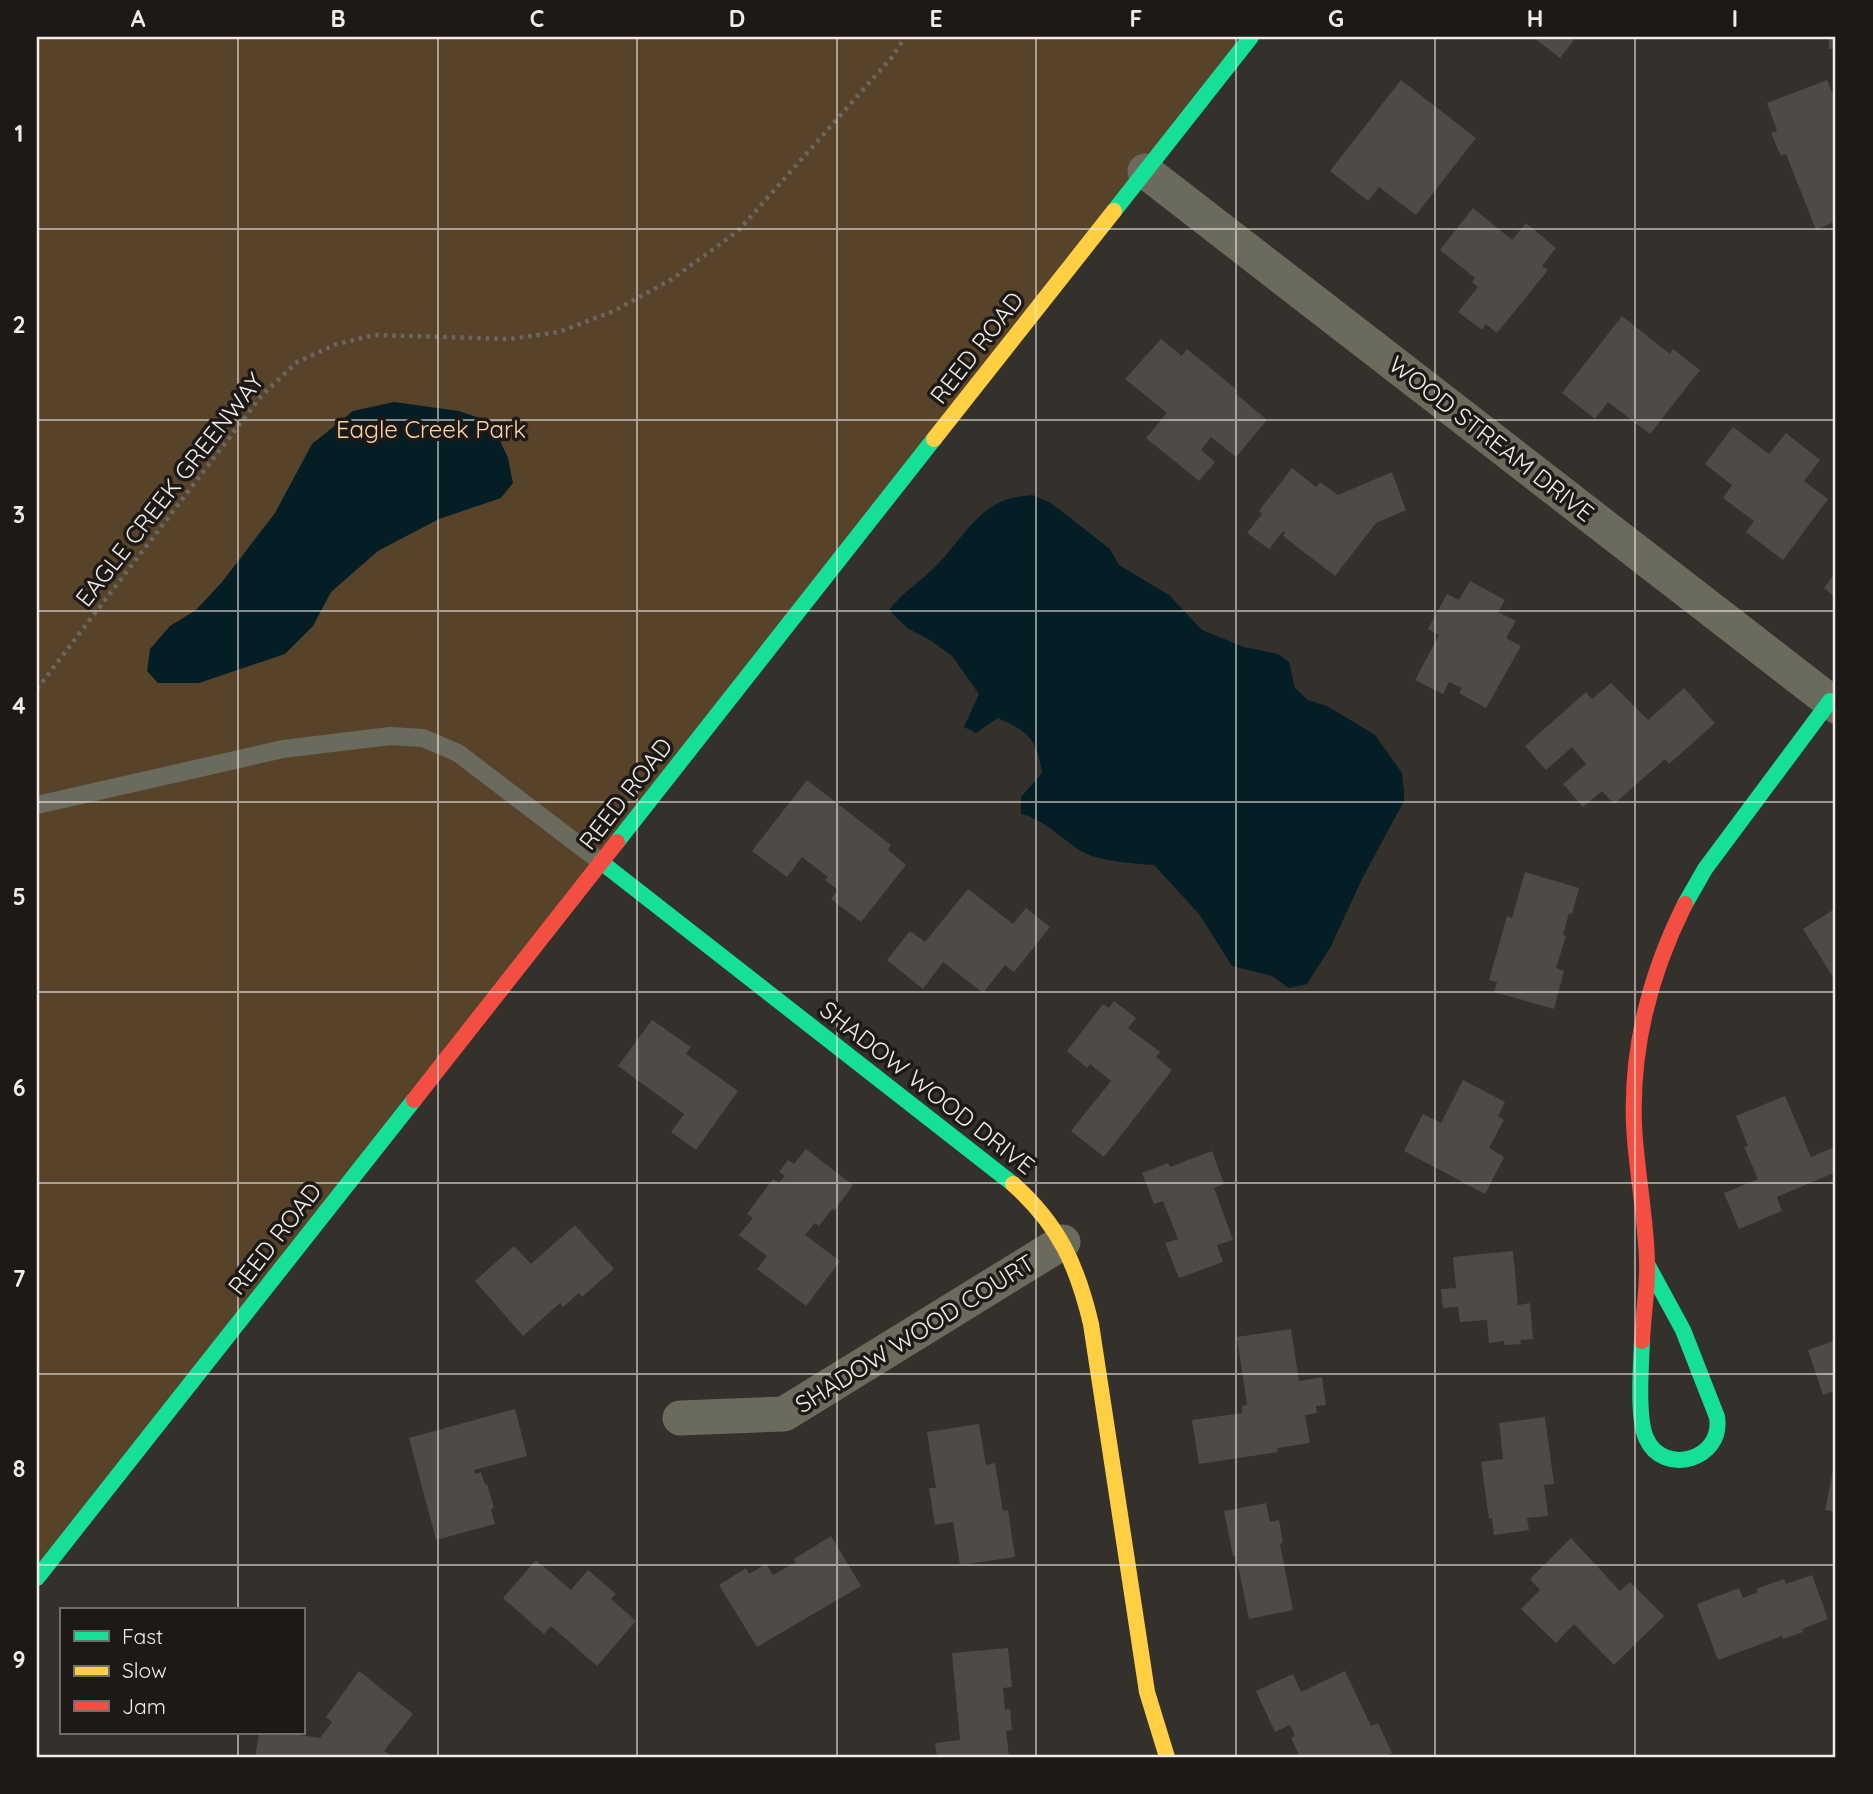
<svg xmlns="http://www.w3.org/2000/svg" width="1873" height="1794" font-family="Quicksand,sans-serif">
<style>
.green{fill:#57432a}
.water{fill:#051e25}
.building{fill:#4e4a47}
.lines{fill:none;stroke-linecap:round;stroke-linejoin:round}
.path{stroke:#69675f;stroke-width:4.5;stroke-dasharray:3.5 5;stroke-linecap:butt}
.lane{stroke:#6a6a5d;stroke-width:18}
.street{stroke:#6a6a5d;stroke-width:35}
.fast{stroke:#16e098;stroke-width:16}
.slow{stroke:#ffcf43;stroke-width:16}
.jam{stroke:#f24e42;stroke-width:16}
.grid{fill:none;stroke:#f1ece7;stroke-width:2;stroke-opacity:0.55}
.labels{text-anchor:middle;stroke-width:7;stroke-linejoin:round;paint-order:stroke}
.street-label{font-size:24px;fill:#f1ece7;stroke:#1c1916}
.park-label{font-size:24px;fill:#fcd3a2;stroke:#1c1916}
.neatline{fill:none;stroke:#f1ece7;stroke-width:2.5}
.grid-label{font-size:23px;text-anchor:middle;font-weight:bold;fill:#f1ece7}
</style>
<rect width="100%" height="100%" fill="#34302c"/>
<path class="green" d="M37 37H1242L37 1566Z"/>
<g class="water">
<path d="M394 402 459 411 491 422 508 458 513 483 501 498 439 519 378 551 331 592 313 626 285 654 199 683H158L147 671 150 649 170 626 196 610 222 582 275 513 312 444 353 411Z"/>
<path d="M1032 495 1051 503 1110 549 1119 565 1169 595 1202 630 1244 647 1278 654 1289 662 1295 688 1308 700 1327 706 1375 735 1402 773 1404 792V801L1363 877 1330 948 1307 984 1289 988 1272 976 1232 966 1199 914 1154 865C1137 864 1098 861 1083 852 1062 840 1046 820 1021 814V797L1042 773C1037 739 1029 732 998 718L976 733 964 727 979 694 952 656 930 640 907 628 889 610C902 593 918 583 933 569 956 547 974 512 1005 500 1013 497 1023 496 1032 495Z"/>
</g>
<g class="building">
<path d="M1533 37H1576L1560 58Z"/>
<rect x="1829" y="37" width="7" height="12"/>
<path d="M1401 80 1476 138 1416 215 1379 187 1368 201 1330 171Z"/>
<path d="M1827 80 1836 102V221L1816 230 1786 154 1781 156 1771 133 1777 131 1767 103Z"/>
<path d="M1473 208 1512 240 1526 223 1556 248 1542 266 1548 270 1497 333 1486 324 1482 330 1458 312 1478 287 1472 282 1475 278 1440 250Z"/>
<path d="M1622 316 1670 354 1673 349 1700 370 1650 434 1608 402 1595 419 1562 393Z"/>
<path d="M1161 339 1182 356 1187 349 1237 390 1235 393 1267 420 1236 457 1211 437 1201 450 1215 462 1199 481 1146 438 1167 413 1125 379Z"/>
<path d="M1733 427 1769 454 1786 433 1820 460 1804 481 1828 499 1783 560 1746 532 1754 521 1723 498 1732 485 1705 464Z"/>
<path d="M1292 468 1316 487 1320 482 1338 495 1392 472 1406 510 1376 523 1335 576 1283 536 1285 532 1283 531 1269 549 1247 533 1262 514 1259 511Z"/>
<path d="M1836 572V598L1824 588Z"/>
<path d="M1470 581 1505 600 1498 612 1516 621 1506 638 1521 646 1486 708 1459 693 1462 688 1449 682 1443 694 1415 680 1439 635 1428 629 1447 594 1459 600Z"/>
<path d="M1611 683 1648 720 1684 688 1715 723 1669 764 1665 759 1614 804 1602 791 1583 807 1563 784 1586 764 1572 747 1546 770 1525 746 1586 692 1592 699Z"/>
<path d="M807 780 891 845 888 850 906 865 861 922 831 899 838 890 825 880 828 877 802 857 787 877 752 851Z"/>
<path d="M1525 872 1579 888 1572 914 1569 913 1563 935 1566 936 1556 968 1564 971 1554 1009 1494 992 1497 982 1489 980 1507 916 1512 918Z"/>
<path d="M968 889 1013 924 1026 908 1050 927 1014 972 1005 965 983 993 943 962 923 989 887 960 910 931 925 942Z"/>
<path d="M1836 908V982L1803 929Z"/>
<path d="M1114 1001 1136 1018 1128 1028 1160 1052 1156 1057 1172 1070 1104 1157 1071 1131 1111 1081 1090 1064 1087 1068 1067 1051 1103 1004 1109 1008Z"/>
<path d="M652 1020 691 1047 686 1054 738 1091 696 1150 671 1132 684 1114 618 1066Z"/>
<path d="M1463 1080 1505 1102 1498 1116 1504 1120 1489 1148 1504 1157 1485 1194 1404 1151 1423 1114 1441 1123Z"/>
<path d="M1785 1096 1811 1157 1832 1148 1836 1158V1172L1777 1197 1782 1211 1739 1229 1724 1193 1758 1179 1744 1147 1748 1146 1736 1116Z"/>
<path d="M806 1149 853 1185 834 1211 832 1209 819 1226 815 1223 805 1235 840 1261 806 1306 757 1269 767 1256 739 1235 753 1218 747 1214 773 1179 779 1183 785 1176 779 1172 788 1160 794 1164Z"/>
<path d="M1212 1151 1224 1184 1214 1188 1233 1240 1217 1245 1223 1262 1179 1278 1165 1243 1178 1239 1163 1201 1154 1204 1142 1173 1168 1163 1170 1167Z"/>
<path d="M575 1225 614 1269 582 1297 579 1293 563 1307 560 1303 523 1336 475 1281 514 1246 531 1264Z"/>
<path d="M1513 1251 1518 1305 1530 1303 1533 1339 1520 1340 1521 1344 1504 1345V1341L1489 1343 1487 1320 1460 1322 1458 1307 1443 1308 1441 1289 1456 1288 1453 1257Z"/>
<path d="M1291 1329 1299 1381 1322 1377 1326 1405 1316 1406 1317 1413 1305 1415 1310 1443 1277 1448 1278 1452 1199 1464 1192 1420 1242 1413V1406L1247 1405 1237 1337Z"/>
<path d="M1836 1340V1390L1823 1395 1808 1350Z"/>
<path d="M515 1409 527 1456 474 1470 475 1474 481 1472 485 1485 487 1484 494 1508 491 1509 495 1524 436 1540 409 1438Z"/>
<path d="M1545 1417 1554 1484 1544 1485 1548 1516 1527 1518 1529 1530 1494 1535 1492 1518 1489 1519 1481 1462 1503 1459 1499 1423Z"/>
<path d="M979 1424 986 1465 995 1463 1003 1511 1008 1510 1015 1557 960 1565 953 1522 935 1525 929 1488H936L927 1432Z"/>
<path d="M1835 1461H1836V1512L1825 1510Z"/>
<path d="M1266 1503 1270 1522 1279 1520 1283 1543 1280 1544 1293 1610 1249 1619 1236 1556H1233L1224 1511Z"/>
<path d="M831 1536 861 1586 757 1647 719 1585 746 1568 749 1574 766 1564 773 1575 796 1562 794 1559Z"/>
<path d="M1571 1538 1620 1591 1630 1582 1664 1616 1614 1665 1574 1624 1556 1643 1521 1609 1540 1590 1530 1579Z"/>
<path d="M536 1560 571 1590 588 1570 616 1594 611 1599 636 1621 597 1666 551 1626 544 1634 503 1598Z"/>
<path d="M1812 1575 1828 1619 1802 1629 1803 1632 1783 1639 1782 1636 1718 1660 1697 1604 1739 1588 1743 1598 1758 1592 1756 1589 1784 1579 1786 1584Z"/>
<path d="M1008 1648 1012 1687 1003 1688 1005 1710 1010 1709 1012 1730 1006 1731 1009 1756 937 1757 935 1743 960 1740 952 1653Z"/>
<path d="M359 1671 413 1714 384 1751 390 1755 388 1757H255L259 1733H286L320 1738 332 1722 326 1717Z"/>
<path d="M1345 1671 1371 1726 1378 1723 1392 1753 1382 1757H1300L1291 1738 1295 1736 1290 1725 1275 1732 1256 1691 1293 1674 1301 1692Z"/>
</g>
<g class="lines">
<path class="path" d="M37 689 262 395 297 362 337 344 375 335 510 339 559 332 614 311 672 279 738 231 892 57 905 37"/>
<path class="lane" d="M37 805 283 749 390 736 423 738 458 753 601 862"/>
<g class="street">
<path d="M1145 171 1836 706"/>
<path d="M680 1418 784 1414 1063 1242"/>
</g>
<g class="fast">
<path d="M1114 211 1251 37"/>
<path d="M617 842 934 439"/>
<path d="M601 862 1013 1184"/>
<path d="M1685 904 1705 869 1830 701"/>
<path d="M1642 1341C1641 1366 1637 1417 1646 1438 1663 1477 1724 1460 1717 1417L1683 1330 1647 1264"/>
<path d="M37 1578 414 1100"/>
</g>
<g class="slow">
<path d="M934 439 1114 211"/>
<path d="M1013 1184C1059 1225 1077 1265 1091 1324L1147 1692 1167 1757"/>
</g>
<g class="jam">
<path d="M414 1100 617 842"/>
<path d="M1642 1341C1643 1315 1648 1288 1647 1262 1646 1216 1636 1170 1634 1124 1631 1046 1650 974 1685 904"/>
</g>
</g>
<path class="grid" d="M238 37V1610M438 37V1757M637 37V1757M837 37V1757M1036 37V1757M1236 37V1757M1435 37V1757M1635 37V1757M37 229H1836M37 420H1836M37 611H1836M37 802H1836M37 992H1836M37 1183H1836M37 1374H1836M37 1565H1836M238 1733V1757"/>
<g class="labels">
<g class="street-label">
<text transform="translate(977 348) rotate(-52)" y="8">REED ROAD</text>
<text transform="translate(1491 439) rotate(38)" y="8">WOOD STREAM DRIVE</text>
<text transform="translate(170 490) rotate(-52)" y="8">EAGLE CREEK GREENWAY</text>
<text transform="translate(626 794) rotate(-52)" y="8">REED ROAD</text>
<text transform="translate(927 1088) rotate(38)" y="8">SHADOW WOOD DRIVE</text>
<text transform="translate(275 1239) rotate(-52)" y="8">REED ROAD</text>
<text transform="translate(915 1334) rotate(-32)" y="8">SHADOW WOOD COURT</text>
</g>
<g class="park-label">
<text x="431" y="438">Eagle Creek Park</text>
</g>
</g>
<rect width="1873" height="1794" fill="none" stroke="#1c1916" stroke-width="77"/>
<rect x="60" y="1608" width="245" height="126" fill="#1c1916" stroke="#716d6a" stroke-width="2"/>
<rect x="74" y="1631" width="35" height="10" fill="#16e098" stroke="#716d6a" stroke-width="2"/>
<text x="122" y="1644" font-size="21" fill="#f1ece7">Fast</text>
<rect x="74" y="1666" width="35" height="10" fill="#ffcf43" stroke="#716d6a" stroke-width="2"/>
<text x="122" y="1678" font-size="21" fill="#f1ece7">Slow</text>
<rect x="74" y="1701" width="35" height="10" fill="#f24e42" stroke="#716d6a" stroke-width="2"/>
<text x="122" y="1714" font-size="21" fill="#f1ece7">Jam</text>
<rect x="38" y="38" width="1796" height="1718" class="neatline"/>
<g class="grid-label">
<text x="138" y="27">A</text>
<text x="338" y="27">B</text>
<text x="537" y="27">C</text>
<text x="737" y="27">D</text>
<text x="936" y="27">E</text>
<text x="1136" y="27">F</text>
<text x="1336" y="27">G</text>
<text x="1535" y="27">H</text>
<text x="1735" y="27">I</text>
<text x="19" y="142">1</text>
<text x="19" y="333">2</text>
<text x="19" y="523">3</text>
<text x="19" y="714">4</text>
<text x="19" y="905">5</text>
<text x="19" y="1096">6</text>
<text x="19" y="1287">7</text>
<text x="19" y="1477">8</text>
<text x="19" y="1668">9</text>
</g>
</svg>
